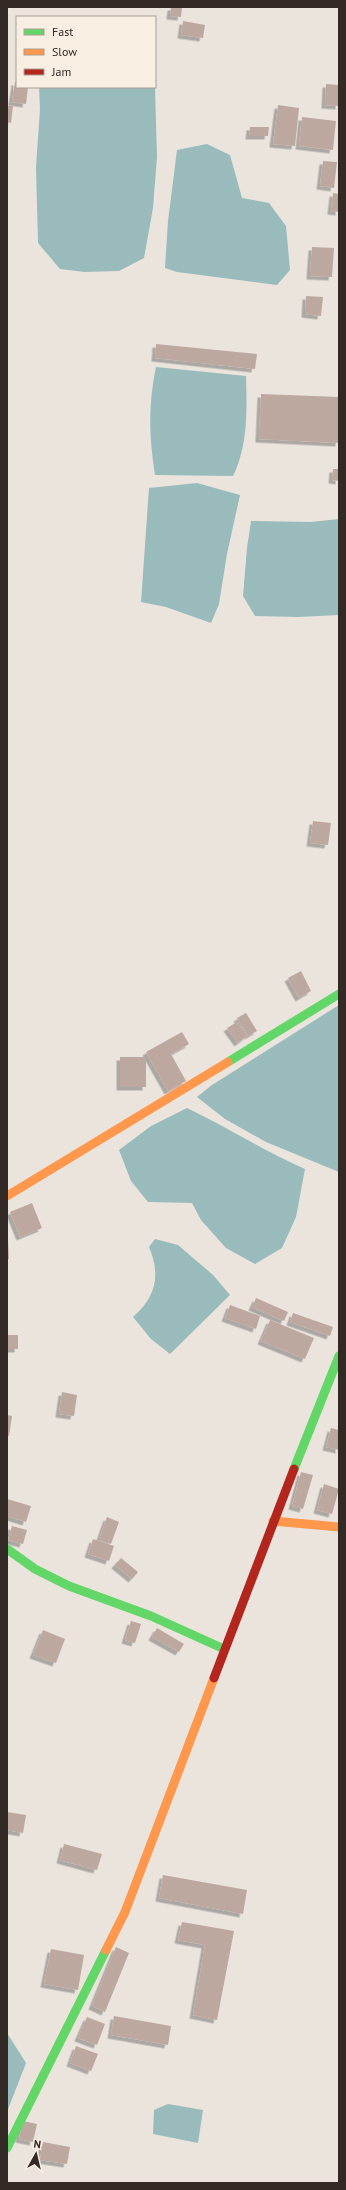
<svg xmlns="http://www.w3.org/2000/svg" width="346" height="2190" font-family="'PT Sans',sans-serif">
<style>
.water{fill:#9bb}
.building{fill:#bda89f;filter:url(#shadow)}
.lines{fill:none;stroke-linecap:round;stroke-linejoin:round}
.fast{stroke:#63d668;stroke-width:9}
.slow{stroke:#ff974d;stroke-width:9}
.jam{stroke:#b3261e;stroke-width:9}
</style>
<defs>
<filter id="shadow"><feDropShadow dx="-3.5" dy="3.5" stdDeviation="0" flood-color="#0004"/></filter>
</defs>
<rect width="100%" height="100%" fill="#eae4dd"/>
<g class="water">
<path d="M39 87H155L157 157 153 208 144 258 119 271 85 272 60 269 38 243 36 167 40 109Z"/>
<path d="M207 144 230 155 242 198 269 203 286 226 290 270 277 285 177 272 165 268 168 221 177 150Z"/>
<path d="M156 367 246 376C247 410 248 445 233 476L155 475C149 436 148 406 156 367Z"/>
<path d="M197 483 240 495 227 554 219 604 211 623 166 607 141 602 149 488Z"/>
<path d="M339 519V615L298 617 255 616 243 596 247 548 251 521 311 522Z"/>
<path d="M339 1005V1172L266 1142 225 1119 197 1097 212 1085Z"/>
<path d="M187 1108C227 1127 264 1151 305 1169L296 1217 282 1248 255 1264 226 1248 201 1220 192 1203 148 1202 131 1181 119 1150 151 1126Z"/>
<path d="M155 1239 178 1245 213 1275 230 1295 170 1354 151 1339 133 1317C156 1297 161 1275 149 1247Z"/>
<path d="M7 2033 26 2063 7 2112Z"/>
<path d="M168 2104 203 2110 198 2143 153 2134 154 2110Z"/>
</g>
<g class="building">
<path d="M171 7H182L181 17 170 16Z"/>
<path d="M183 21 205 25 203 38 181 35Z"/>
<path d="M15 82H17V87H28L26 104 12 102Z"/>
<path d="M326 84 339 85V106L325 105Z"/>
<path d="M278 105 299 108 295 146 273 144Z"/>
<path d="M7 106H13L11 123 7 122Z"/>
<path d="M302 117 336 121 333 150 299 146Z"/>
<path d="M250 127H269L268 136H249Z"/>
<path d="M323 161 337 162 334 188 320 186Z"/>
<path d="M333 193 339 194V212L331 211Z"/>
<path d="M312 247 334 248 332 277 310 276Z"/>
<path d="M306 296 323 297 321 316 305 314Z"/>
<path d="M156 344 257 354 255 369 155 358Z"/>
<path d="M261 394 339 397V443L259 439Z"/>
<path d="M333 469H339V481L332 480Z"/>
<path d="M313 821 331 823 328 845 310 843Z"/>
<path d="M301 971 311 991 299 998 288 978Z"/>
<path d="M246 1013 257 1031 248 1036 237 1018Z"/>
<path d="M237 1022 247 1036 238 1043 227 1028Z"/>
<path d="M182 1032 189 1044 171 1054 186 1081 168 1091 146 1052Z"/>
<rect x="120" y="1057" width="26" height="30"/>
<path d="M32 1203 42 1228 20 1237 10 1212Z"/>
<path d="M7 1240H8L9 1259H7Z"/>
<path d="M256 1298 288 1312 284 1321 252 1307Z"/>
<path d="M230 1305 260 1316 256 1329 225 1318Z"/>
<path d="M293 1313 333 1327 330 1336 290 1322Z"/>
<path d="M270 1320 314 1338 305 1359 261 1341Z"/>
<rect x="7" y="1335" width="11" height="14"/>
<path d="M62 1392 77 1395 74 1416 59 1414Z"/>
<path d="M7 1415 12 1416 9 1436 7 1435Z"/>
<path d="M331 1428 339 1430V1450L326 1447Z"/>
<path d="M301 1472 313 1475 303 1509 292 1506Z"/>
<path d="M324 1484 339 1489 332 1514 317 1510Z"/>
<path d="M7 1499 31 1506 26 1522 7 1516Z"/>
<path d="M107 1517 119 1522 111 1544 99 1540Z"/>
<path d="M12 1526 27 1530 23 1544 8 1540Z"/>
<path d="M93 1539 114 1546 109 1561 88 1554Z"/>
<path d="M121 1558 138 1572 132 1579 115 1565Z"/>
<path d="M131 1621 141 1624 135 1643 125 1640Z"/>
<path d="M157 1628 184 1644 179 1652 152 1637Z"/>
<path d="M43 1630 65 1639 56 1663 33 1655Z"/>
<path d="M7 1812 26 1815 23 1833 7 1830Z"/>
<path d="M64 1844 102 1854 97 1870 60 1860Z"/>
<path d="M163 1875 247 1890 243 1914 159 1898Z"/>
<path d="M182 1922 234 1931 217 2020 193 2015 205 1945 178 1940Z"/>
<path d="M116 1947 129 1953 105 2012 92 2006Z"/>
<path d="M51 1949 84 1955 78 1990 44 1984Z"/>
<path d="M114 2016 171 2026 168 2045 111 2035Z"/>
<path d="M87 2017 105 2024 97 2045 78 2038Z"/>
<path d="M76 2046 98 2054 91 2071 70 2063Z"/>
<path d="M23 2121 37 2124 33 2142 19 2139Z"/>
<path d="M43 2142 70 2147 67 2164 40 2160Z"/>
</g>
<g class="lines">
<g class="fast">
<path d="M228 1062 339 994"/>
<path d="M294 1469 339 1356"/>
<path d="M7 1549 35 1569 69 1586 151 1616 224 1649"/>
<path d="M7 2148 106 1950"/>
</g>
<g class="slow">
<path d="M7 1196 228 1062"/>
<path d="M273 1521 339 1527"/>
<path d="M106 1950 125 1912 214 1678"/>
</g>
<path class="jam" d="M214 1678 294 1469"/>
</g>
<rect width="346" height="2190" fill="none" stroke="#332925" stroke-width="16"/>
<rect x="16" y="16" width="140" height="72" fill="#f8eee2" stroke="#a99f96"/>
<rect x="24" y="29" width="20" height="6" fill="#63d668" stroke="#a99f96"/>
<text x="52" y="36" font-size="12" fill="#332925">Fast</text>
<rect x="24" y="49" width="20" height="6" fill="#ff974d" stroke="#a99f96"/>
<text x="52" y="56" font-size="12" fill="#332925">Slow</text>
<rect x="24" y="69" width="20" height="6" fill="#b3261e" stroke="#a99f96"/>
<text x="52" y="76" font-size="12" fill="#332925">Jam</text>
<g transform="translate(36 2154) rotate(8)" stroke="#f8eee2" stroke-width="3" paint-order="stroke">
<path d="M0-3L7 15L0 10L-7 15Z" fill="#332925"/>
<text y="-6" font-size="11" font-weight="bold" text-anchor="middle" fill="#332925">N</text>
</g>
</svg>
